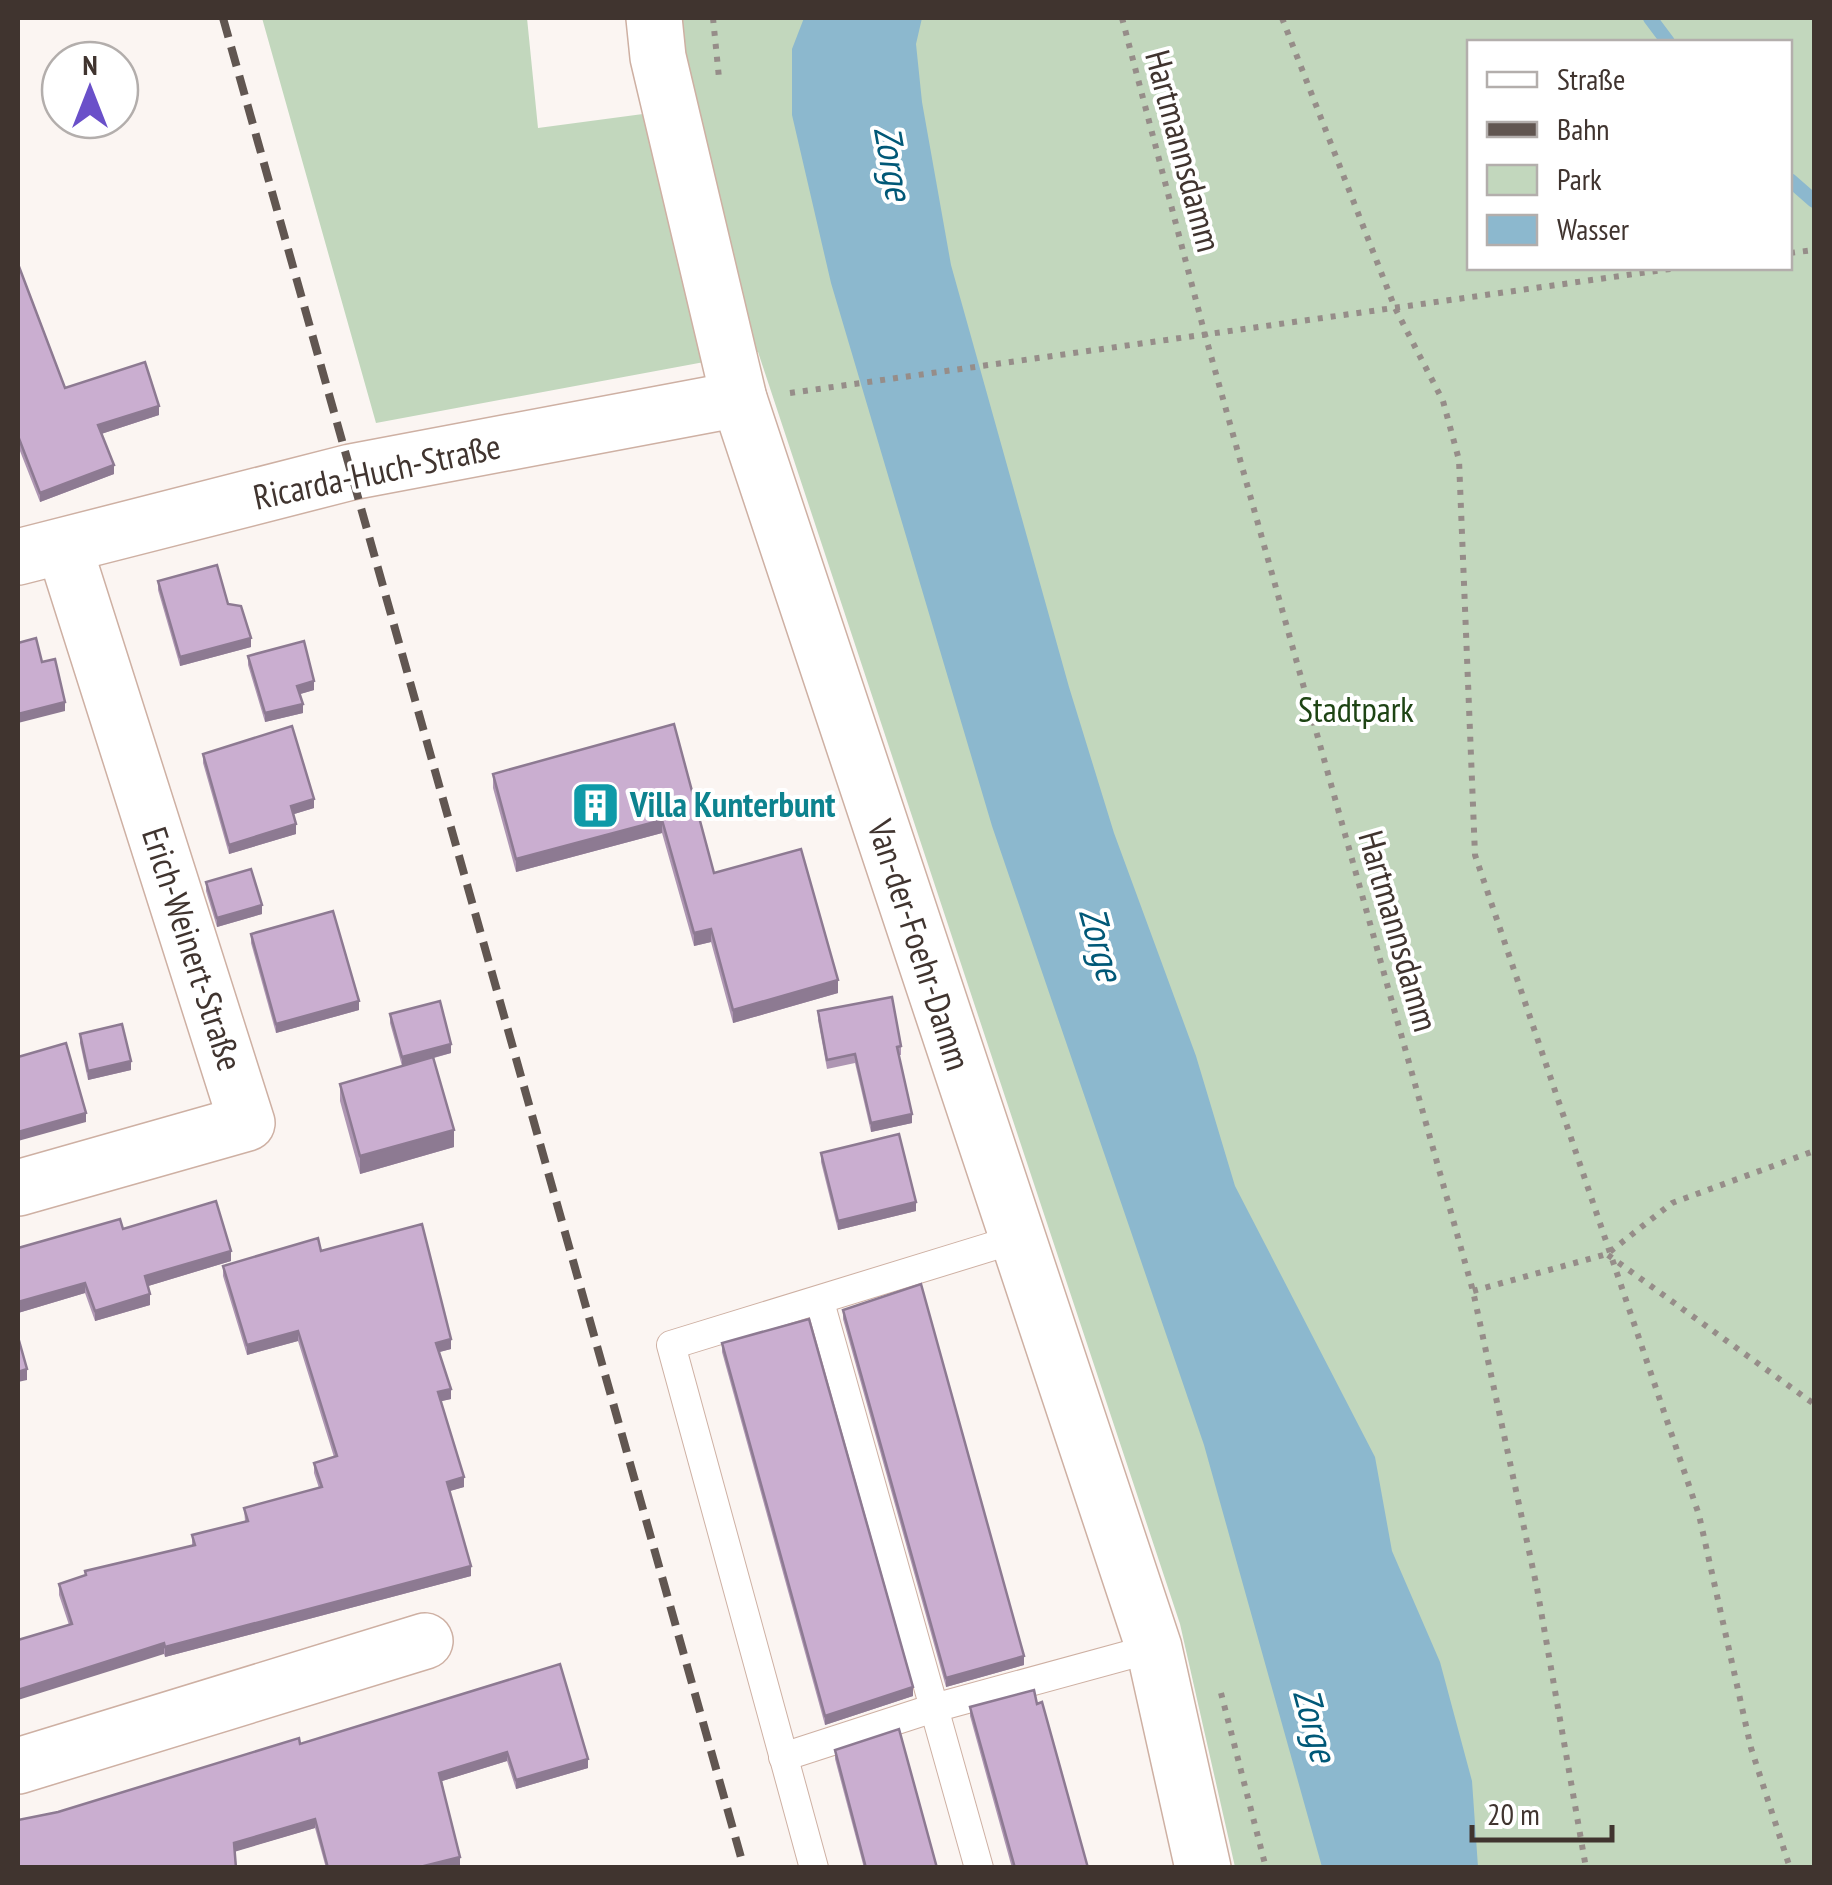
<svg xmlns="http://www.w3.org/2000/svg" width="1832" height="1885" font-family="'PT Sans Narrow',sans-serif">
<style>
.green{fill:#c2d7bd;fill-rule:evenodd}
.water{fill:#8cb8ce}
.lines{fill:none;stroke-linecap:round;stroke-linejoin:round}
.stream{stroke:#8cb8ce;stroke-width:14}
.lane-casing{stroke:#ceb0a3;stroke-width:30}
.street-casing{stroke:#ceb0a3;stroke-width:58}
.path{stroke:#968d89;stroke-width:6;stroke-dasharray:5 8;stroke-linecap:butt}
.lane{stroke:#fff;stroke-width:28}
.street{stroke:#fff;stroke-width:55}
.rail{stroke:#615651;stroke-width:8;stroke-dasharray:20 10;stroke-linecap:butt}
.wall{fill:#ae96b3}
.shaded-wall{fill:#8d7a92}
.building{fill:#caaed0;stroke:#8d7a92;stroke-width:2.5}
.labels{text-anchor:middle;stroke-width:8;stroke-linejoin:round;paint-order:stroke}
.street-label{font-size:35px;fill:#40342f;stroke:#fff}
.park-label{font-size:35px;fill:#1e4414;stroke:#fff}
.culture-label{font-size:35px;font-weight:bold;fill:#0d838f;stroke:#fff;text-anchor:start}
.water-label{font-size:38px;font-style:italic;fill:#005877;stroke:#fff}
</style>
<rect width="100%" height="100%" fill="#fbf5f2"/>
<path class="green" d="M262 18H527L538 128 643 114 632 18H1814V1867H1235L1180 1624 758 352 376 423ZM1470 42H1790V268H1470Z"/>
<path class="water" d="M804 18H922L916 44 922 102 951 265 1069 687 1114 833 1196 1056 1235 1186 1375 1457 1392 1551 1440 1662 1472 1781 1478 1867H1322L1204 1445 992 826 831 283 792 115V49Z"/>
<g class="lines">
<g class="stream">
<path d="M1650 18 1668 42"/>
<path d="M1790 180 1814 201"/>
</g>
<defs>
<g id="lane">
<path d="M820 1302 979 1868"/>
<path d="M783 1757 934 1708 1154 1648"/>
<path d="M814 1868 671 1345 1016 1239"/>
</g>
<g id="street">
<path d="M654 18 658 57 739 399 1154 1648 1203 1868"/>
<path d="M18 557 351 472 739 399"/>
<path d="M18 1188 247 1123 64 547"/>
<path d="M18 1766 425 1641"/>
</g>
</defs>
<use href="#lane" class="lane-casing"/>
<use href="#street" class="street-casing"/>
<g class="path">
<path d="M713 18 719 78"/>
<path d="M1122 18 1204 331 1473 1291 1537 1588 1586 1868"/>
<path d="M1282 18 1395 308 1443 401 1459 460 1475 855 1699 1515 1751 1748 1790 1868"/>
<path d="M1790 253 1814 250"/>
<path d="M790 393 1677 268"/>
<path d="M1608 1255 1814 1404"/>
<path d="M1473 1291 1607 1254 1672 1203 1814 1151"/>
<path d="M1221 1693 1266 1868"/>
</g>
<use href="#lane" class="lane"/>
<use href="#street" class="street"/>
<path class="rail" d="M223 18 744 1868"/>
</g>
<g class="wall">
<path d="M18 264 65 388 159 415 101 434 114 474 40 502 18 446Z"/>
<path d="M158 581 228 604 251 647 180 666 158 590Z"/>
<path d="M248 656 314 690 300 694 303 713 265 722 248 665Z"/>
<path d="M674 724 714 873 838 993 733 1023 711 942 694 946 662 833 516 872 493 788V774Z"/>
<path d="M203 754 314 808 294 814 296 834 229 854 203 763Z"/>
<path d="M206 882 262 914 217 927 206 891Z"/>
<path d="M251 934 359 1010 276 1033 251 943Z"/>
<path d="M818 1011 901 1046V1055H899L912 1123 871 1132 855 1063 827 1069 818 1020Z"/>
<path d="M390 1014 451 1053 434 1058 454 1147 360 1174 340 1101V1084L402 1066 390 1023Z"/>
<path d="M80 1034 131 1070 88 1080 80 1043Z"/>
<path d="M821 1153 916 1211 838 1230 821 1162Z"/>
<path d="M123 1229 231 1261 148 1286 150 1305 95 1321 85 1293 18 1313Z"/>
<path d="M321 1251 451 1349 439 1352 451 1399 441 1401 464 1487 449 1491 471 1576 165 1657 164 1654 69 1625 59 1595V1584L85 1575V1571L192 1546V1535L245 1521 244 1508 319 1488 314 1473V1463L334 1457 298 1341 247 1355 223 1276V1266Z"/>
<path d="M843 1310 1024 1665 946 1687 843 1319Z"/>
<path d="M722 1343 913 1696 825 1725 722 1352Z"/>
<path d="M560 1664 588 1768 516 1789 507 1761 442 1781 460 1866 453 1868H326L315 1828 235 1851 58 1812 300 1744Z"/>
<path d="M970 1707 1088 1868H1012L970 1716Z"/>
<path d="M835 1750 937 1868H864L835 1759Z"/>
</g>
<g class="shaded-wall">
<path d="M159 406V415L98 435V425Z"/>
<path d="M114 465V474L40 502V493Z"/>
<path d="M251 638V647L180 666V657Z"/>
<path d="M314 681V690L297 695V686Z"/>
<path d="M65 702V711L18 723V714Z"/>
<path d="M303 704V713L265 722V713Z"/>
<path d="M314 799V808L291 815V806Z"/>
<path d="M662 820V833L516 872V859Z"/>
<path d="M296 824V834L229 854V845Z"/>
<path d="M262 905V914L217 927V918Z"/>
<path d="M711 929V942L694 946V933Z"/>
<path d="M838 980V993L733 1023V1010Z"/>
<path d="M359 1001V1010L276 1033V1024Z"/>
<path d="M451 1044V1053L402 1066V1057Z"/>
<path d="M131 1061V1070L88 1080V1071Z"/>
<path d="M86 1113V1122L18 1141V1132Z"/>
<path d="M912 1114V1123L871 1132V1123Z"/>
<path d="M454 1130V1147L360 1174V1156Z"/>
<path d="M916 1202V1211L838 1230V1221Z"/>
<path d="M231 1251V1261L145 1287V1276Z"/>
<path d="M85 1283V1293L18 1313V1302Z"/>
<path d="M150 1294V1305L95 1321V1311Z"/>
<path d="M298 1331V1341L247 1355V1345Z"/>
<path d="M451 1339V1349L436 1353V1343Z"/>
<path d="M27 1369V1380L18 1382V1372Z"/>
<path d="M451 1389V1399L438 1402V1392Z"/>
<path d="M464 1477V1487L447 1492V1482Z"/>
<path d="M471 1566V1576L165 1657V1647Z"/>
<path d="M164 1643V1654L18 1700V1690Z"/>
<path d="M1024 1656V1665L946 1687V1678Z"/>
<path d="M913 1687V1696L825 1725V1716Z"/>
<path d="M507 1752V1761L439 1782V1773Z"/>
<path d="M588 1759V1768L516 1789V1780Z"/>
<path d="M315 1819V1828L234 1852V1843Z"/>
<path d="M460 1857V1866L453 1868H416Z"/>
</g>
<g class="building">
<path d="M18 264 65 388 145 362 159 406 98 425 114 465 40 493 18 436Z"/>
<path d="M217 565 228 604 241 606 251 638 180 657 158 581Z"/>
<path d="M36 638 42 662 55 659 65 702 18 714V643Z"/>
<path d="M304 641 314 681 297 686 303 704 265 713 248 656Z"/>
<path d="M674 724 714 873 801 849 838 980 733 1010 711 929 694 933 662 820 516 859 493 774Z"/>
<path d="M292 726 314 799 291 806 296 824 229 845 203 754Z"/>
<path d="M251 869 262 905 217 918 206 882Z"/>
<path d="M333 911 359 1001 276 1024 251 934Z"/>
<path d="M892 997 901 1046 897 1047 912 1114 871 1123 855 1054 827 1060 818 1011Z"/>
<path d="M440 1001 451 1044 402 1057 390 1014Z"/>
<path d="M122 1024 131 1061 88 1071 80 1034Z"/>
<path d="M66 1043 86 1113 18 1132V1057Z"/>
<path d="M433 1057 454 1130 360 1156 340 1084Z"/>
<path d="M899 1134 916 1202 838 1221 821 1153Z"/>
<path d="M216 1201 231 1251 145 1276 150 1294 95 1311 85 1283 18 1302V1248L120 1219 123 1229Z"/>
<path d="M422 1224 451 1339 436 1343 451 1389 438 1392 464 1477 447 1482 471 1566 165 1647 164 1643 18 1690V1640L72 1624 59 1584 86 1575 85 1571 195 1545 192 1535 248 1521 244 1508 322 1487 314 1463 337 1456 298 1331 247 1345 223 1266 318 1238 321 1251Z"/>
<path d="M921 1284 1024 1656 946 1678 843 1310Z"/>
<path d="M809 1319 913 1687 825 1716 722 1343Z"/>
<path d="M18 1337 27 1369 18 1372Z"/>
<path d="M560 1664 588 1759 516 1780 507 1752 439 1773 460 1857 416 1868H328L315 1819 234 1843 236 1868H18V1820L58 1812 299 1738 300 1744Z"/>
<path d="M1034 1690 1037 1704 1042 1702 1088 1868H1015L970 1707Z"/>
<path d="M899 1729 937 1868H866L835 1750Z"/>
</g>
<defs>
<symbol id="building-square" viewBox="-11 -11 22 22"><rect x="-9" y="-9" width="18" height="18" rx="4" fill="#0f9aa8" stroke="#fff"/><path d="M-4-6H4V6H1V3H-1V6H-4ZM-2.5-4.3h1.7v1.8h-1.7ZM.8-4.3h1.7v1.8H.8ZM-2.5-1h1.7V.8h-1.7ZM.8-1h1.7V.8H.8Z" fill="#fff"/></symbol>
</defs>
<g fill-rule="evenodd">
<use href="#building-square" x="568" y="778" width="55" height="55"/>
</g>
<g class="labels">
<g class="street-label">
<text transform="translate(1183 151) rotate(75)" y="12">Hartmannsdamm</text>
<text transform="translate(377 472) rotate(-12)" y="12">Ricarda-Huch-Straße</text>
<text transform="translate(1398 931) rotate(74)" y="12">Hartmannsdamm</text>
<text transform="translate(919 945) rotate(72)" y="12">Van-der-Foehr-Damm</text>
<text transform="translate(192 949) rotate(72)" y="12">Erich-Weinert-Straße</text>
</g>
<g class="park-label">
<text x="1356" y="722">Stadtpark</text>
</g>
<g class="culture-label">
<text x="630" y="817">Villa Kunterbunt</text>
</g>
<g class="water-label">
<text transform="translate(893 163) rotate(80)" y="13">Zorge</text>
<text transform="translate(1101 944) rotate(75)" y="13">Zorge</text>
<text transform="translate(1315 1725) rotate(75)" y="13">Zorge</text>
</g>
</g>
<rect width="1832" height="1885" fill="none" stroke="#40342f" stroke-width="40"/>
<rect x="1467" y="40" width="325" height="230" fill="#ffffff" stroke="#b3aeac" stroke-width="2.5"/>
<rect x="1487" y="72" width="50" height="15" fill="#ffffff" stroke="#b3aeac" stroke-width="2.5"/>
<text x="1557" y="90" font-size="30" fill="#40342f">Straße</text>
<rect x="1487" y="122" width="50" height="15" fill="#615651" stroke="#b3aeac" stroke-width="2.5"/>
<text x="1557" y="140" font-size="30" fill="#40342f">Bahn</text>
<rect x="1487" y="165" width="50" height="30" fill="#c2d7bd" stroke="#b3aeac" stroke-width="2.5"/>
<text x="1557" y="190" font-size="30" fill="#40342f">Park</text>
<rect x="1487" y="215" width="50" height="30" fill="#8cb8ce" stroke="#b3aeac" stroke-width="2.5"/>
<text x="1557" y="240" font-size="30" fill="#40342f">Wasser</text>
<g transform="translate(90 90)"><circle r="48" fill="#ffffff" stroke="#b3aeac" stroke-width="2.5"/>
<path d="M0-8L18 38L0 25L-18 38Z" fill="#6a50c9"/>
<text y="-15" font-size="28" font-weight="bold" text-anchor="middle" fill="#40342f">N</text>
</g>
<path d="M1472 1825v15h140v-15" fill="none" stroke="#40342f" stroke-width="5"/>
<text x="1487" y="1825" font-size="30" fill="#40342f" stroke="#ffffff" stroke-width="8" paint-order="stroke">20 m</text>
</svg>
